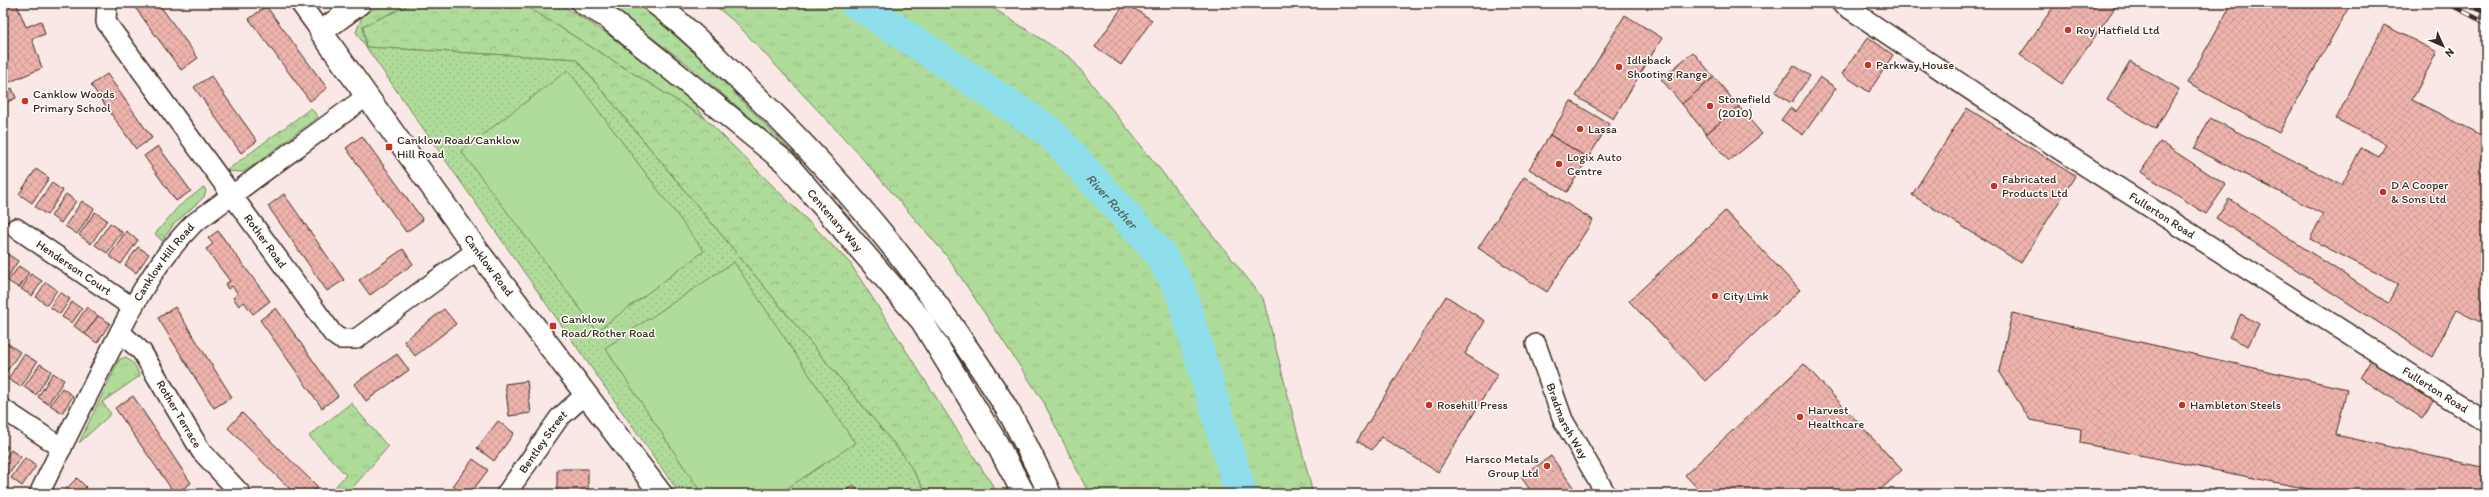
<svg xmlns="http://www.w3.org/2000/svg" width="2489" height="497" font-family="Itim,sans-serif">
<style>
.grass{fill:url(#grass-tufts);stroke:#75835c}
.forest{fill:url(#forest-crowns);stroke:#75835c}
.park{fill:url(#park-dots);stroke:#75835c}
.pitch{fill:#afdc9a;stroke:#75835c}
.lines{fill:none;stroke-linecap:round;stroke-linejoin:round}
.river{stroke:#8edeeb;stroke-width:32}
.building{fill:url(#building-cross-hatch);stroke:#3b2a1e}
.minor-casing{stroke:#3b2a1e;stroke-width:22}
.tertiary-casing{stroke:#3b2a1e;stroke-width:25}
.primary-casing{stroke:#3b2a1e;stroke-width:25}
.minor{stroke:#fff;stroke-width:19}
.tertiary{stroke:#fff;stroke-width:22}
.primary{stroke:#fff;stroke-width:22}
.rail-casing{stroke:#3b2a1e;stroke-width:4.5}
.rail{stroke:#fff;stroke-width:3;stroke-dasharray:9;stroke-linecap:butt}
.poi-dot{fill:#c8321e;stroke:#fff;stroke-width:1.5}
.labels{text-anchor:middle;stroke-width:3;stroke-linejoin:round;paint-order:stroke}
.poi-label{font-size:12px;fill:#3b2a1e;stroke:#fff;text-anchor:start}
.street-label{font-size:12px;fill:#3b2a1e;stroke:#fff}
.water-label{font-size:13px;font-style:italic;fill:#54605c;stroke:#fff}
</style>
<defs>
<pattern id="grass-tufts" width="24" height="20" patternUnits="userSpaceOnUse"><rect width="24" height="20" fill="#afdc9a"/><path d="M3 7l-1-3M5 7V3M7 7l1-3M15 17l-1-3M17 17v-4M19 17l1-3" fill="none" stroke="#97bd84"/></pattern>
<pattern id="forest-crowns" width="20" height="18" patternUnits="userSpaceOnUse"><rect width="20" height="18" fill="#afdc9a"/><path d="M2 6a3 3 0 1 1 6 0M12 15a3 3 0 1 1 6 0" fill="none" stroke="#97bd84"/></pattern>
<pattern id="park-dots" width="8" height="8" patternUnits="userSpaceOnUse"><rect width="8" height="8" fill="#afdc9a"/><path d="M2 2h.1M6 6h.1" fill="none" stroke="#97bd84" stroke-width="1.8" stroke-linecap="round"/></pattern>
<pattern id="building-cross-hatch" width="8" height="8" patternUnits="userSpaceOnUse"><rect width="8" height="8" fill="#eeb3ac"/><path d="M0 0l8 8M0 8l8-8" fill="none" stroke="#cd9a94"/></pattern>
</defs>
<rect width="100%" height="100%" fill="#fae8e6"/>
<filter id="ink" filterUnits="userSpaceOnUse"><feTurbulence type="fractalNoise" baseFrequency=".025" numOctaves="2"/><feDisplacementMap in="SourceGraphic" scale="8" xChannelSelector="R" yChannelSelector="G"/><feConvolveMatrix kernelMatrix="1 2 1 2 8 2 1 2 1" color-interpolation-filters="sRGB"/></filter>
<g filter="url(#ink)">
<g class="grass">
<path d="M382 3H413L363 26 366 47 356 32 362 17Z"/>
<path d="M521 3H558L606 33 685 94 706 119Z"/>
<path d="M605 3H636L646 10 698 56 801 161 687 64Z"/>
<path d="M712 3H985L1071 58 1263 298 1313 494H1089L1043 401 946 255 855 150 736 23Z"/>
<path d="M311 108 318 117 254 165 243 172 226 171Z"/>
<path d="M204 187 206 191 204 197 174 224 162 241 155 234 178 207Z"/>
<path d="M125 357 134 364 140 376 102 402 111 414 79 443 119 360Z"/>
<path d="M351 403 388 447 347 494H328L346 475 309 436Z"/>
</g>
<path class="forest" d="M413 3H521L706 119 850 263 998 494H927L904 456 576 59 366 47 363 26Z"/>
<path class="park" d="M366 47 576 59 904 456 927 494H680Z"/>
<g class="pitch">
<path d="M568 70 704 251 597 331 461 151Z"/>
<path d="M734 262 855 443 779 494H702L605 348Z"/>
</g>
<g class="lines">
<path class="river" id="s1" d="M856 3 1050 132 1161 255 1180 289 1241 494"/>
</g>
<g class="building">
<path d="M16 3 26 27 41 21 45 34 32 39 42 68 5 84 9 90 12 88 16 98 3 104V9Z"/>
<path d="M138 3H158L198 58 181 70 134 6Z"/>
<path d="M1125 3 1152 20 1121 65 1095 47Z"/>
<path d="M2056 3H2112L2116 6 2062 84 2020 55Z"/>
<path d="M2232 3H2351L2279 133 2187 83Z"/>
<path d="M266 6 327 88 310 101 249 19Z"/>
<path d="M1625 15 1662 38 1613 119 1576 96Z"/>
<path d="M2384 25 2437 52 2412 100 2486 137V325L2456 310 2432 357 2216 218 2229 199 2388 303 2398 284 2310 239 2323 214 2194 149 2210 118 2342 185 2361 148 2379 157 2386 144 2336 119Z"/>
<path d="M1868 37 1893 55 1869 92 1842 74Z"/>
<path d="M1693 52 1714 77 1682 104 1661 79Z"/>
<path d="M2130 61 2179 89 2156 129 2107 100Z"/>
<path d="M1794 65 1810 76 1791 103 1775 92Z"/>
<path d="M107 74 152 138 136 149 91 85Z"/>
<path d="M211 76 257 141 241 153 194 87Z"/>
<path d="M1714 77 1739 107 1706 134 1682 104Z"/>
<path d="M1820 77 1836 88 1803 135 1781 120 1790 108 1796 112Z"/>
<path d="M1571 101 1609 124 1588 158 1550 135Z"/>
<path d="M1739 107 1762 134 1729 161 1706 134Z"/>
<path d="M1967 108 2075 176 2021 263 1912 195Z"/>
<path d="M1550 135 1588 158 1567 192 1529 169Z"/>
<path d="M362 136 423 220 406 232 346 148Z"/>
<path d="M2160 142 2226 185 2206 214 2141 172Z"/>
<path d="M158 146 191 191 176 201 144 156Z"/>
<path d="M36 169 49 178 32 203 19 194Z"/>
<path d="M1524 177 1593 220 1547 292 1478 248Z"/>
<path d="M52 183 63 191 47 215 35 207Z"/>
<path d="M66 194 76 201 61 223 51 216Z"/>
<path d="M284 194 344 280 327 291 268 206Z"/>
<path d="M82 201 94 209 77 234 65 226Z"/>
<path d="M1725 211 1800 290 1705 381 1629 301Z"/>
<path d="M95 212 107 220 91 244 79 235Z"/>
<path d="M110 223 122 232 107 253 95 245Z"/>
<path d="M126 231 138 240 121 264 109 256Z"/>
<path d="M218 231 270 301 253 314 244 302 239 306 233 298 238 294 232 286 228 289 225 284 230 281 206 249 213 244 208 238Z"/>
<path d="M138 247 149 254 136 273 125 265Z"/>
<path d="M403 249 413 264 370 295 359 280Z"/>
<path d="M6 253 18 261 6 280 3 278V258Z"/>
<path d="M19 266 29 273 19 288 8 281Z"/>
<path d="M31 274 42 281 32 296 21 289Z"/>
<path d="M46 282 57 290 47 305 36 297Z"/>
<path d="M60 292 70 299 60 314 50 307Z"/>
<path d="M1446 296 1485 321 1465 354 1498 374 1438 472 1381 437 1372 450 1357 441Z"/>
<path d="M72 302 82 309 72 323 62 317Z"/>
<path d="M87 307 98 316 85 334 74 326Z"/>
<path d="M175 307 232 397 214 408 158 318Z"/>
<path d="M276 308 338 396 322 408 260 320Z"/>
<path d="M444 309 456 324 415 356 404 341Z"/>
<path d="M2012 313 2347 389 2336 435 2486 468V494H2333L2080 443 2081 429 2030 420 1999 371Z"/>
<path d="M2241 314 2259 324 2248 346 2229 337Z"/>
<path d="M98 316 110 323 97 343 85 334Z"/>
<path d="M7 343 20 352 5 374 3 373V349Z"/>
<path d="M24 354 37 362 21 387 8 379Z"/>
<path d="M397 354 409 370 366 401 354 384Z"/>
<path d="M2371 360 2434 400 2422 418 2360 378Z"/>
<path d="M40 364 51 371 36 395 24 387Z"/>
<path d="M1804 364 1902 470 1876 494H1703L1685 475Z"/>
<path d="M53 373 64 380 48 404 38 397Z"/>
<path d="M527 381 531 413 509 416 505 384Z"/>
<path d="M62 388 73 396 62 413 50 405Z"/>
<path d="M133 396 191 483 175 494 115 408Z"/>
<path d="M242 413 318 487 310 494H295L228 428Z"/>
<path d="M498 421 514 433 494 461 477 448Z"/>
<path d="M3 443 8 447 3 454Z"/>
<path d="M11 450 21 457 9 474 3 470V461Z"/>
<path d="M1551 456 1578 494H1533L1521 477Z"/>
<path d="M25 458 36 466 22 486 11 478Z"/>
<path d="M473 459 488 470 470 494H463L453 486Z"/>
<path d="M557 469H588V491L557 492Z"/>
<path d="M77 478 86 487 79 494H61Z"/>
<path d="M854 485 859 494H840Z"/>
</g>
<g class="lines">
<defs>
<g id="minor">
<path id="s2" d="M107 3 106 22 333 334 340 339H356L477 250"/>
<path d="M300 3 321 32"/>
<path id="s3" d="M1841 3 2060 150 2486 422"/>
<path id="s4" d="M16 228 132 307"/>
<path id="s5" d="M120 332 142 352 201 451 241 494"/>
<path id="s6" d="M1536 344 1563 420 1606 494"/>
<path d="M3 409 62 448"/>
<path id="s7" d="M39 494C59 452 80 411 101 369 129 314 149 269 193 224L367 96"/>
<path id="s8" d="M506 494 559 418 585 395"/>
</g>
<g id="tertiary">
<path id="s9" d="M360 3 321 32 477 250 661 494"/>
</g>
<g id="primary">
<path id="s10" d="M583 3 607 17 785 162 922 321 996 442 1024 494"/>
<path d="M655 3C692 31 725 66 758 98 835 174 905 255 965 345 983 371 1001 397 1016 425 1028 448 1039 471 1050 494"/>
</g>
</defs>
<use href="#minor" class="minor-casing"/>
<use href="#tertiary" class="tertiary-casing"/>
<use href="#primary" class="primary-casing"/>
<use href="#minor" class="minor"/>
<use href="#tertiary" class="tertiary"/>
<use href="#primary" class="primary"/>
<defs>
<g id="rail">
<path d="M2447 3 2486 23"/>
<path d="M2468 3 2486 12"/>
</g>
</defs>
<use href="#rail" class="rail-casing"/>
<use href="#rail" class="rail"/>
</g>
</g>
<g class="poi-dot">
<circle cx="2068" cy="30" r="4"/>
<circle cx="1868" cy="65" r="4"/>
<circle cx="1619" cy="67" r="4"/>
<circle cx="25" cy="101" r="4"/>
<circle cx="1710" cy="106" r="4"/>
<circle cx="1580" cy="129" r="4"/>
<rect x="385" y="143" width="8" height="8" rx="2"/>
<circle cx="1559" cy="164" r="4"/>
<circle cx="1994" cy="186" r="4"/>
<circle cx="2383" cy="192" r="4"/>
<circle cx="1715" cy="296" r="4"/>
<rect x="549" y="322" width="8" height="8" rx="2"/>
<circle cx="1429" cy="405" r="4"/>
<circle cx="2182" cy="405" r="4"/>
<circle cx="1800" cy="417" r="4"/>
<circle cx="1547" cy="466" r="4"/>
</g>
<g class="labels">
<g class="poi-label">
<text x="2076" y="34">Roy Hatfield Ltd</text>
<text x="1627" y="64">Idleback<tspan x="1627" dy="14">Shooting Range</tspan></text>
<text x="1876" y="69">Parkway House</text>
<text x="33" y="98">Canklow Woods<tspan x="33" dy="14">Primary School</tspan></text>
<text x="1718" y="103">Stonefield<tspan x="1718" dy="14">(2010)</tspan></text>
<text x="1588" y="133">Lassa</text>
<text x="397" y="144">Canklow Road/Canklow<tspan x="397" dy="14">Hill Road</tspan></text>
<text x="1567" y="161">Logix Auto<tspan x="1567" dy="14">Centre</tspan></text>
<text x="2002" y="183">Fabricated<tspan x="2002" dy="14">Products Ltd</tspan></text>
<text x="2391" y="189">D A Cooper<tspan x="2391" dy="14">&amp; Sons Ltd</tspan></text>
<text x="1723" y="300">City Link</text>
<text x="561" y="323">Canklow<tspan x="561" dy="14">Road/Rother Road</tspan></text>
<text x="1437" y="409">Rosehill Press</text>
<text x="2190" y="409">Hambleton Steels</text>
<text x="1808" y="414">Harvest<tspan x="1808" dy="14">Healthcare</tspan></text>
<text x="1539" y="463" text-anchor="end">Harsco Metals<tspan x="1539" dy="14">Group Ltd</tspan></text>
</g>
<g class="street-label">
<text dy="4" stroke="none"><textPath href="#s3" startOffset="385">Fullerton Road</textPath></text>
<text dy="4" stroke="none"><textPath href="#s10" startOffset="334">Centenary Way</textPath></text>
<text dy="4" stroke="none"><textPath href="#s2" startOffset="290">Rother Road</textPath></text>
<text dy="4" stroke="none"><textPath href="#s7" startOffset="264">Canklow Hill Road</textPath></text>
<text dy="4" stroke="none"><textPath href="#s9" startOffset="336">Canklow Road</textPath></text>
<text dy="4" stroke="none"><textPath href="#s4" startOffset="70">Henderson Court</textPath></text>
<text dy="4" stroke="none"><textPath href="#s3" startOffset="709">Fullerton Road</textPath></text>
<text dy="4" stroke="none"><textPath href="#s5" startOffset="102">Rother Terrace</textPath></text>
<text dy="4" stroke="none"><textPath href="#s6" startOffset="83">Bradmarsh Way</textPath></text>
<text dy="4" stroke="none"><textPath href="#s8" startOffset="64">Bentley Street</textPath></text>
</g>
<g class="water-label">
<text dy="5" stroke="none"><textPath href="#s1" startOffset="326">River Rother</textPath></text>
</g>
</g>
<rect width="2489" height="497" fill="none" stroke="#fff" stroke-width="16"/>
<rect x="8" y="8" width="2473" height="481" fill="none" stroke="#3b2a1e" stroke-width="1.5" filter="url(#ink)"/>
<g transform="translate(2443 46) rotate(135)" stroke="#ffffff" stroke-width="3" paint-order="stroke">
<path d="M0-3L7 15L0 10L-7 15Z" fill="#3b2a1e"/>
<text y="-6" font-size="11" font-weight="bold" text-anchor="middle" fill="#3b2a1e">N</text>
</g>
</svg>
